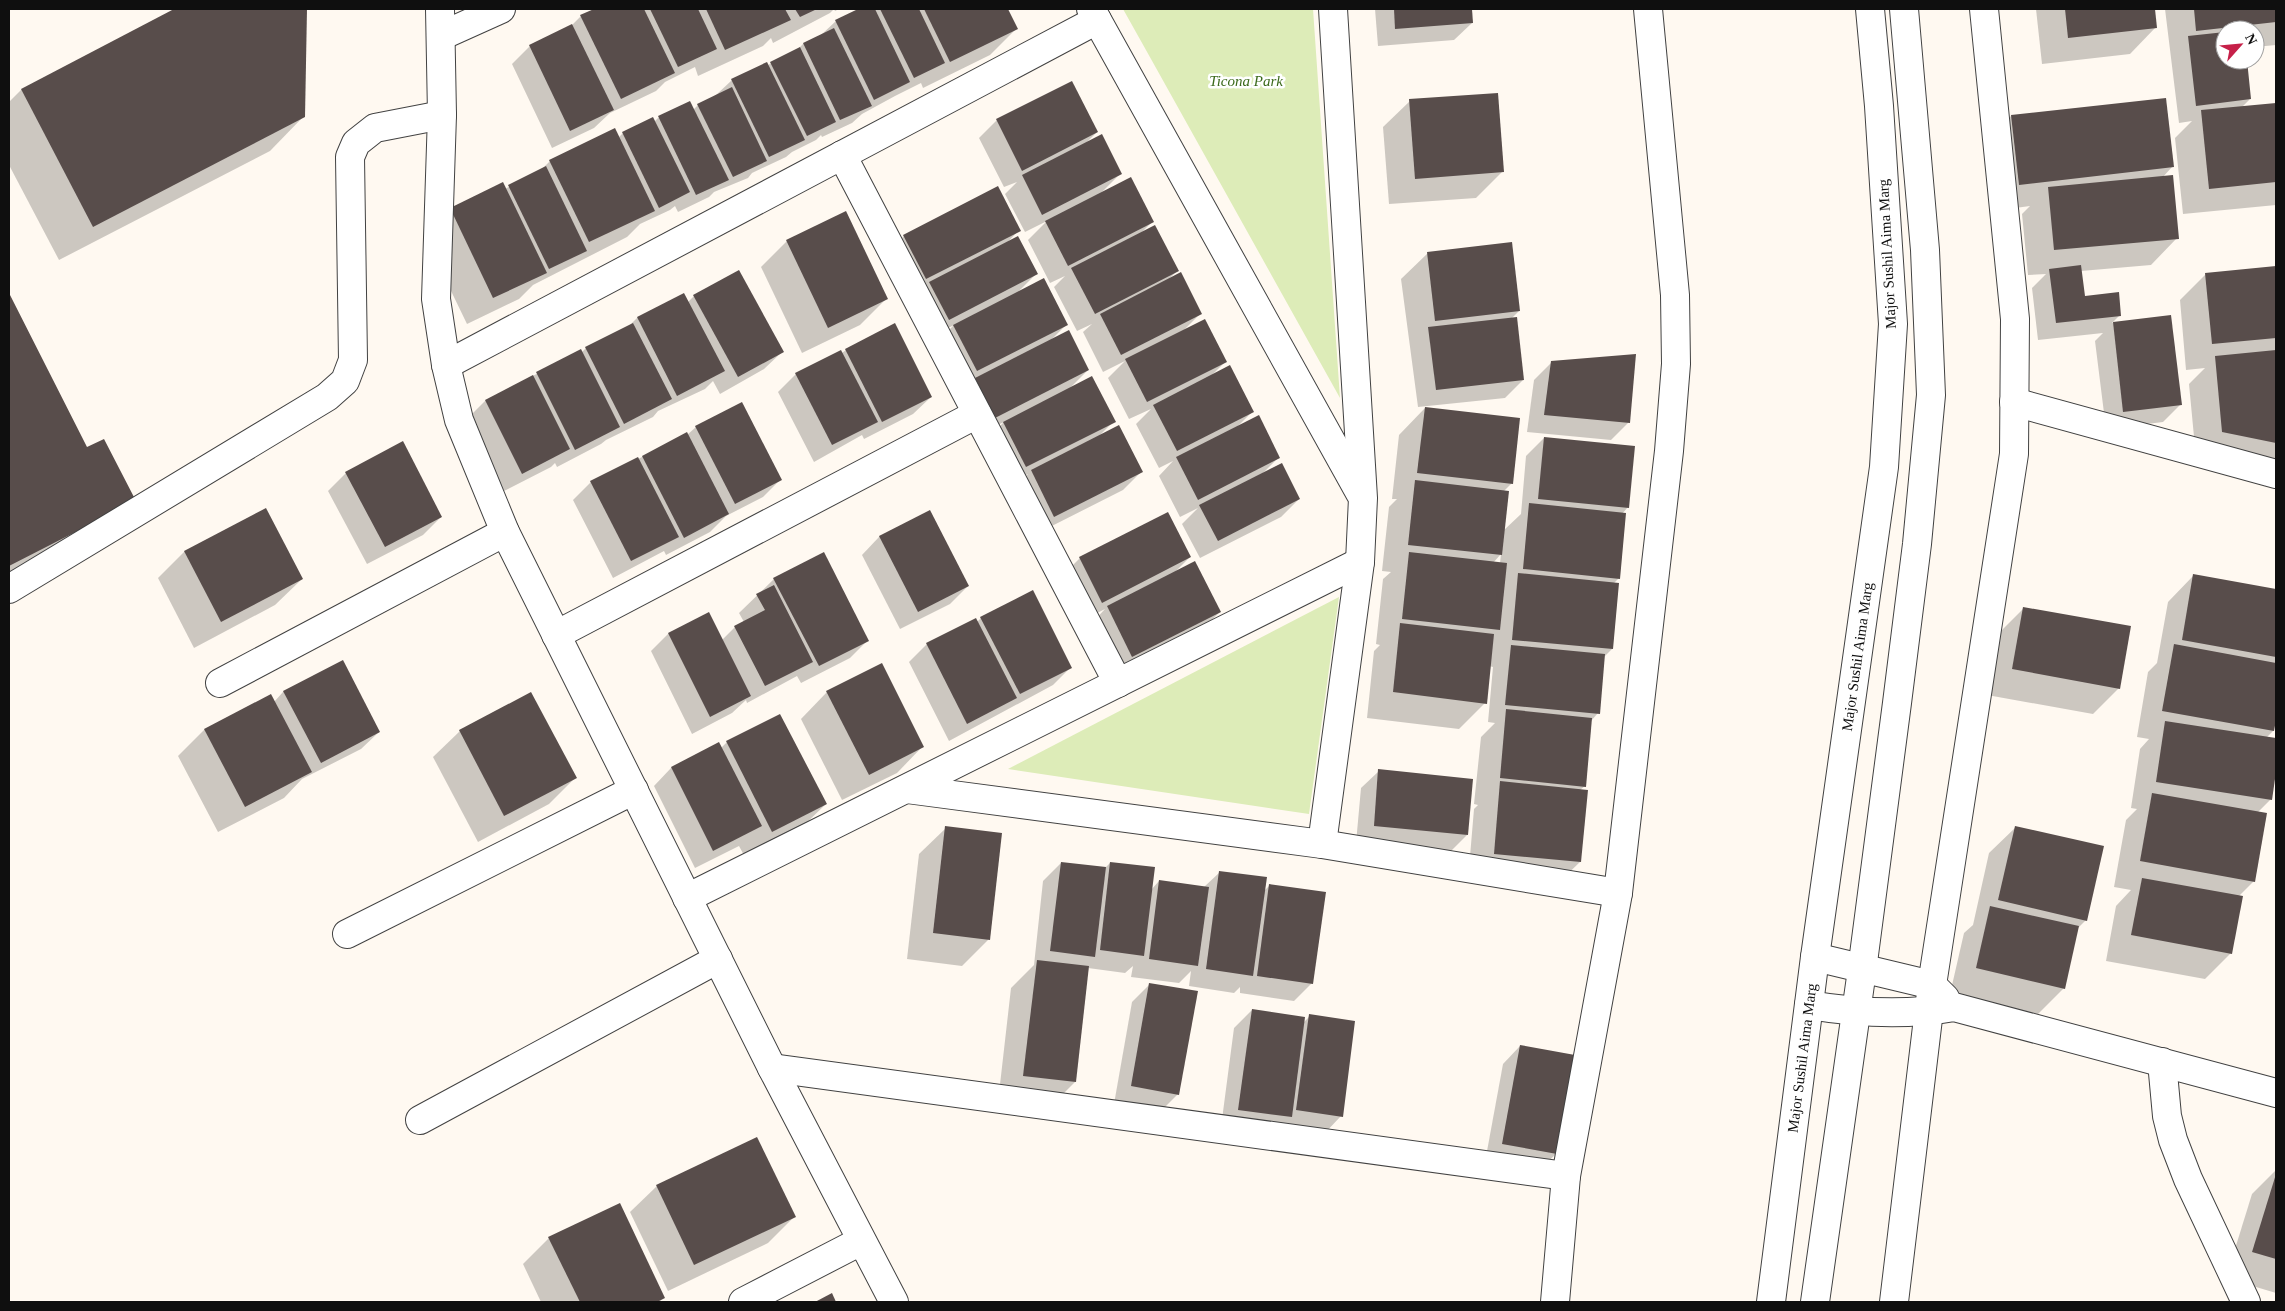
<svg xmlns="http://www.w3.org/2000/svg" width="2285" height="1311" font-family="'Times New Roman',serif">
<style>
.green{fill:#ddecb8}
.shadow{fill:#0003;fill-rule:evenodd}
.building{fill:#584d4b}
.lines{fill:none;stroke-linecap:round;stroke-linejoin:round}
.minor-casing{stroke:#424242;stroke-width:30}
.minor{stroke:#fff;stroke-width:28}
.labels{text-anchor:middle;stroke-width:5;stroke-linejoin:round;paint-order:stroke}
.park-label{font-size:15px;font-style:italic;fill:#3c6a1c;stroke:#fff}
.street-label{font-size:15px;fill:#0f0f0f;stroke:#fff}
</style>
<rect width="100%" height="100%" fill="#fff9f1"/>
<g class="green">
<path d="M1123 9H1313L1340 398 1151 59Z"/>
<path d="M1339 597 1309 814 1008 769Z"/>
</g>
<g class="shadow">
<path d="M177 9H306L304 116 270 151 59 260 9 165V102L21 90Z"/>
<path d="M596 9H839L835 11 834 9 830 13 773 43 771 38 763 46 698 76 695 67 665 82 656 91 610 113 594 128 552 148 512 64 530 46 571 26 581 16Z"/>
<path d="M861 9H1007L1016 29 990 55 923 88 921 83 895 96 862 114 852 123 822 137 821 135 816 140 792 152 786 157 752 173 748 178 714 192 709 197 678 212 675 206 670 210 640 224 627 237 533 285 519 299 467 324 424 235 451 209 505 189 541 170 550 161 618 138 623 133 654 122 658 118 690 103 693 110 698 105 715 96 732 80 768 65 797 50 803 44 821 35 836 21Z"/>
<path d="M1375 9H1471L1472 23 1454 40 1378 46Z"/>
<path d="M2036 9H2154L2156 27 2130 54 2042 64Z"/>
<path d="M2165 9H2276V45L2255 47V30H2225V60H2246L2250 99 2241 108 2276 105V205L2183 214 2175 138 2192 121 2179 123Z"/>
<path d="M2164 99 2172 167 2162 178 2177 238 2151 265 2081 271 2084 297 2120 315 2112 323 2170 317 2180 405 2163 422 2106 429 2095 341 2103 333 2038 340 2032 288 2046 274 2028 275 2022 214 2030 206 1993 211 1985 143 2011 116Z"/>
<path d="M1410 101 1502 172 1476 198 1389 204 1383 127Z"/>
<path d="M997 120 1097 132 1085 144 1120 174 1101 193 1152 222 1141 233 1177 271 1169 279 1201 313 1184 330 1225 362 1212 375 1252 412 1238 426 1279 457 1263 473 1299 499 1281 517 1200 558 1182 524 1198 508 1180 517 1159 476 1173 461 1159 468 1136 424 1151 409 1129 419 1108 378 1125 361 1103 372 1083 332 1092 324 1077 331 1054 287 1065 276 1050 283 1028 240 1047 221 1025 232 1005 194 1017 182 1004 187 979 138Z"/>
<path d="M1019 230 1006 244 1036 274 1018 292 1067 324 1051 340 1088 370 1070 388 1114 421 1099 436 1141 472 1123 490 1036 534 1014 489 1028 474 1008 484 986 440 1004 422 977 435 936 343 954 325 931 337 886 254 904 236Z"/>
<path d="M787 241 886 299 860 325 802 353 761 267Z"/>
<path d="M1428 253 1519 311 1511 319 1523 380 1505 398 1418 407 1401 279Z"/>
<path d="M2276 267V474L2196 458 2189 384 2205 368 2186 370 2180 300 2206 274Z"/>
<path d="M684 294 688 302 694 296 782 352 764 369 720 394 713 381 705 389 658 411 653 417 606 440 601 444 557 467 555 463 551 467 504 491 468 418 485 401 580 351 581 353 586 348 629 326 637 318Z"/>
<path d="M9 296 86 449 135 501 9 582Z"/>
<path d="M846 350 931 397 913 414 864 439 862 435 814 462 778 392 796 374 842 353Z"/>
<path d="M1552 362 1629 422 1611 440 1527 432 1534 380Z"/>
<path d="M1425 408 1512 483 1504 491 1503 531 1521 514 1526 456 1544 438 1628 507 1622 514 1619 578 1613 584 1612 649 1604 657 1598 713 1591 721 1585 786 1580 790V862L1553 888 1468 880 1474 809 1478 805 1474 804 1481 737 1495 723 1488 722 1493 667 1489 666 1485 703 1459 729 1367 718 1374 651 1380 645 1376 644 1383 579 1391 572 1382 571 1389 507 1397 499H1392L1399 435ZM1501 554 1500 563H1493Z"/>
<path d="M696 427 780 480 763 497 726 516 710 532 666 555 664 551 613 578 573 500 591 482 687 435Z"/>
<path d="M346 473 441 517 423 535 367 564 328 491Z"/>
<path d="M266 510 302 579 275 605 194 648 158 578 184 552Z"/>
<path d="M930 511 968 586 950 604 900 629 862 555 879 537Z"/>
<path d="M1168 514 1190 557 1174 573 1220 612 1202 629 1114 674 1090 625 1105 609 1084 620 1062 576 1080 558Z"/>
<path d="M2194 575 2276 590V713L2273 731 2266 738 2276 740V764L2271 799 2257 813 2254 881 2238 897 2231 953 2205 979 2106 961 2116 906 2131 890 2114 887 2126 820 2137 809 2131 808 2140 749 2149 739 2137 737 2148 672 2157 663 2168 602Z"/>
<path d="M774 579 868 640 850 658 801 683 797 676 747 703 746 700 732 713 692 734 651 651 668 634 722 640 735 627 744 622 739 613Z"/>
<path d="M2024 608 2119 688 2093 714 1987 695 1998 634Z"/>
<path d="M981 618 1071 667 1053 685 949 741 909 662 927 644 977 622Z"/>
<path d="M342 662 379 732 361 749 302 779 284 798 218 832 178 756 204 730 270 696 274 702 283 692Z"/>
<path d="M827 692 923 746 897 773 842 800 801 719Z"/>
<path d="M780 715 826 804 799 830 745 857 739 846 695 868 654 786 671 768 718 744 721 748 727 742Z"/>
<path d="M460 731 575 778 549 804 478 842 433 757Z"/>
<path d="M1379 771 1467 835 1449 853 1356 843 1361 788Z"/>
<path d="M2016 827 2086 920 2078 928 2064 988 2038 1014 1950 994 1964 933 1973 925 1989 853Z"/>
<path d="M946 828 988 940 962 966 907 959 919 854Z"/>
<path d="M1061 863 1105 868 1110 863 1151 890 1159 881 1204 887 1220 872 1263 892 1270 885 1312 983 1294 1001 1240 993V987L1234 993 1189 986 1191 971 1179 983 1131 977 1133 966 1125 973 1088 968 1075 1082 1049 1108 998 1102 1011 988 1034 965 1043 881Z"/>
<path d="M1150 984 1178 1094 1160 1112 1114 1104 1132 1002Z"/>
<path d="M1252 1010 1303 1023 1310 1016 1341 1116 1324 1134 1221 1127 1234 1028Z"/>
<path d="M1520 1046 1556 1154 1538 1171 1485 1162 1503 1064Z"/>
<path d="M2276 1170V1293L2226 1278 2252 1194Z"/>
<path d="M657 1186 794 1217 768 1243 668 1291 630 1212Z"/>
<path d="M549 1238 663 1298 659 1302H541L523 1264Z"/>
</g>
<g class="building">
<path d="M174 9H307L305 117 93 227 21 89Z"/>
<path d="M594 9H644L675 73 621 99 580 15Z"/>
<path d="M650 9H698L717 49 678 67Z"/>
<path d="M706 9H785L791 20 725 50Z"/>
<path d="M795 9H817L800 17Z"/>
<path d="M858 9H875L910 82 874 100 835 20Z"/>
<path d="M880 9H919L945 63 914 78Z"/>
<path d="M924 9H1008L1018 29 950 62Z"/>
<path d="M1394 9H1472L1473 23 1395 29Z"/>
<path d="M2065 9H2155L2157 28 2068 38Z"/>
<path d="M2194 9H2276V22L2196 31Z"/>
<path d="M572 24 614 110 570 131 529 45Z"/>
<path d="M834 28 872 106 840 120 803 43Z"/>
<path d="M2225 32V60H2247L2251 99 2196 106 2188 36Z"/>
<path d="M800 47 836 122 807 136 770 62Z"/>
<path d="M767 62 805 140 769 157 731 79Z"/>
<path d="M1072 81 1098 132 1022 171 996 119Z"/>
<path d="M732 87 767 161 733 177 697 104Z"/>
<path d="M1498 93 1504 172 1415 179 1409 99Z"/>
<path d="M2166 98 2174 167 2019 185 2011 115Z"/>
<path d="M690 101 729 180 696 195 658 116Z"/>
<path d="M2276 103V182L2209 189 2201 110Z"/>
<path d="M653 117 690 192 659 208 622 132Z"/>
<path d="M615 128 655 211 589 242 549 160Z"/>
<path d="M1102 134 1122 174 1042 215 1022 175Z"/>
<path d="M546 166 587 251 549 269 508 185Z"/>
<path d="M2173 175 2179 239 2054 250 2048 187Z"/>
<path d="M1131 177 1154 222 1068 266 1045 221Z"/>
<path d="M503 182 547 273 493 298 450 208Z"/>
<path d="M998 186 1021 231 926 279 903 235Z"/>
<path d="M846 211 888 299 828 328 786 240Z"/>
<path d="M1155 225 1179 271 1095 314 1071 268Z"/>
<path d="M1018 236 1038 274 949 320 929 282Z"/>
<path d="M1512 242 1520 311 1435 321 1427 252Z"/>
<path d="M2081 265 2085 296 2119 292 2121 316 2056 323 2049 269Z"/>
<path d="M2276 266V338L2212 344 2205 273Z"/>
<path d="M739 270 784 352 738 377 693 295Z"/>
<path d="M1181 272 1202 314 1121 355 1100 314Z"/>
<path d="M1044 278 1068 325 977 371 953 325Z"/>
<path d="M9 293 87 447 104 439 136 501 9 566Z"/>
<path d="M684 293 725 371 677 396 637 317Z"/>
<path d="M2171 315 2182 405 2123 412 2113 322Z"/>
<path d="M1517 317 1524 380 1436 390 1428 327Z"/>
<path d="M1205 319 1227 362 1147 402 1125 359Z"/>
<path d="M633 323 672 399 624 424 585 347Z"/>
<path d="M895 323 932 397 882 422 845 349Z"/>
<path d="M1069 330 1089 370 995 418 975 378Z"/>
<path d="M581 349 620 427 575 450 536 372Z"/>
<path d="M841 350 878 422 832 445 795 373Z"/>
<path d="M2276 350V443L2222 432 2215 356Z"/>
<path d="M1636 354 1630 423 1544 415 1551 361Z"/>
<path d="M1230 365 1254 412 1177 451 1153 405Z"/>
<path d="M533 375 570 449 522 474 485 400Z"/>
<path d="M1092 376 1116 422 1026 467 1003 422Z"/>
<path d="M742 402 782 480 735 504 695 426Z"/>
<path d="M1425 407 1520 418 1513 484 1417 473Z"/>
<path d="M1259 415 1280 458 1198 500 1176 457Z"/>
<path d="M1119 425 1143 472 1054 517 1031 470Z"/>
<path d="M687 432 729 514 684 538 642 456Z"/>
<path d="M1544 437 1635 446 1629 508 1538 499Z"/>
<path d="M403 441 442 517 385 547 345 472Z"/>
<path d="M638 457 679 537 631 561 590 481Z"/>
<path d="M1282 463 1300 499 1218 541 1199 505Z"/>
<path d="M1415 480 1509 491 1502 555 1408 545Z"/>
<path d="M1529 503 1626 513 1620 579 1523 569Z"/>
<path d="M266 508 303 579 221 622 184 551Z"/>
<path d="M930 510 969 586 918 612 879 536Z"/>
<path d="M1168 512 1191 557 1102 603 1079 557Z"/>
<path d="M824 552 869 641 819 666 773 578Z"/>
<path d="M1409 552 1507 563 1500 630 1402 619Z"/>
<path d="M1195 561 1221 612 1132 657 1107 606Z"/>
<path d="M1518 573 1619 583 1613 649 1512 640Z"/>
<path d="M2193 574 2276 589V657L2182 640Z"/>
<path d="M774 585 813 662 765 686 734 626 765 610 756 594Z"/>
<path d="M1033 590 1072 668 1020 694 980 617Z"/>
<path d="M2023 607 2131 626 2120 689 2012 669Z"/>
<path d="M709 612 751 696 710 717 668 633Z"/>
<path d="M976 618 1017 698 967 724 926 643Z"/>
<path d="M1400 623 1494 634 1487 704 1393 692Z"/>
<path d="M2174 644 2276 663V720L2274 731 2162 711Z"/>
<path d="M1511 645 1605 654 1600 714 1505 705Z"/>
<path d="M343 660 380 732 321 763 283 691Z"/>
<path d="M882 663 924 747 869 775 826 691Z"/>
<path d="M531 692 577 778 504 816 459 730Z"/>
<path d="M271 694 312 772 245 807 204 729Z"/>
<path d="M1506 709 1592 718 1586 787 1500 778Z"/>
<path d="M780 714 827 804 772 832 726 741Z"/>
<path d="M2165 721 2276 738V772L2272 800 2156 782Z"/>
<path d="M719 742 762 826 713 851 671 767Z"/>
<path d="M1378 769 1473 779 1468 835 1374 826Z"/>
<path d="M1500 781 1588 790 1581 862 1494 854Z"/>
<path d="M2152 793 2267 813 2255 882 2140 861Z"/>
<path d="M945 826 1002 833 990 940 933 933Z"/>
<path d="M2015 826 2104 846 2087 921 1998 900Z"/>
<path d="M1061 862 1106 867 1095 957 1050 951Z"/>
<path d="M1110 862 1155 867 1144 956 1100 950Z"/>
<path d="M1219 871 1267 877 1253 976 1206 969Z"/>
<path d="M2142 878 2243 896 2232 954 2131 935Z"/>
<path d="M1159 880 1209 887 1198 966 1149 959Z"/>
<path d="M1269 884 1326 892 1313 984 1257 976Z"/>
<path d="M1990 906 2079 926 2065 989 1976 968Z"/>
<path d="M1037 960 1089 966 1076 1082 1023 1076Z"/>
<path d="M1149 983 1198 991 1179 1095 1131 1086Z"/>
<path d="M1252 1009 1305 1017 1292 1117 1238 1110Z"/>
<path d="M1309 1014 1355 1021 1343 1117 1296 1110Z"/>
<path d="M1520 1045 1575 1055 1557 1154 1502 1144Z"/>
<path d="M757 1137 796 1217 694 1265 656 1185Z"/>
<path d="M2276 1174V1259L2252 1252Z"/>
<path d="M620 1203 665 1298 657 1302H580L548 1237Z"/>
<path d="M832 1293 836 1302H815Z"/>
</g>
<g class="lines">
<defs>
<g id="minor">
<path d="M440 9 442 115 436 299 446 365 459 420 505 532 772 1068 894 1302"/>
<path d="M1091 9 1360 493"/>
<path d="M441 36 501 9"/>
<path d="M842 155 1118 683"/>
<path d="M446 365 1097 20"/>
<path d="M2014 402 2276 474"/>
<path d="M9 589 327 397 345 381 353 360 350 157 356 143 375 128 442 115"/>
<path d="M556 635 977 414"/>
<path d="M220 683 505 532"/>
<path d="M907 789 1322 844 1618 893"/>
<path d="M1322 844 1360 562 1363 498 1333 9"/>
<path d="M687 898 1360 562"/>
<path d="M347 934 634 790"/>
<path d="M1815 957 1932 985 1945 998"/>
<path d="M1809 1005C1857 1013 1905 1016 1954 1007L2276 1093"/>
<path d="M2162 1062 2167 1116 2173 1140 2188 1179 2246 1302"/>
<path d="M772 1068 1566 1176"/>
<path d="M420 1120 718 959"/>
<path d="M743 1302 861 1241"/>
<path d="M1555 1302 1566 1176 1618 893 1669 451 1676 364 1675 295 1648 9"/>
<path id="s1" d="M1771 1302 1815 957 1884 467 1893 324 1879 106 1870 9"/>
<path d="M1815 1302 1862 970 1897 703 1917 544 1931 395 1925 250 1904 9"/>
<path d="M1894 1302 1932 985 2014 454 2015 319 1984 9"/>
</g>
</defs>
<use href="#minor" class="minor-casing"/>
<use href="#minor" class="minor"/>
</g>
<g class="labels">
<g class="park-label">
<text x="1246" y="86">Ticona Park</text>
</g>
<g class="street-label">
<text transform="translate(1887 254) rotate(-93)" y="5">Major Sushil Aima Marg</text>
<text dy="5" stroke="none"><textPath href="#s1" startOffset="651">Major Sushil Aima Marg</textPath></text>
<text dy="5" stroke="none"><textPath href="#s1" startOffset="246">Major Sushil Aima Marg</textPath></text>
</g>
</g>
<rect width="2285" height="1311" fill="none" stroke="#0f0f0f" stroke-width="20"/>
<g transform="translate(2240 45) rotate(63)"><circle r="24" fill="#ffffff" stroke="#9f9f9f"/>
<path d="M0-4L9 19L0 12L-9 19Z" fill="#c62049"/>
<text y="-8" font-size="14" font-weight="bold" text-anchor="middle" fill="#0f0f0f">N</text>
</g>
</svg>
